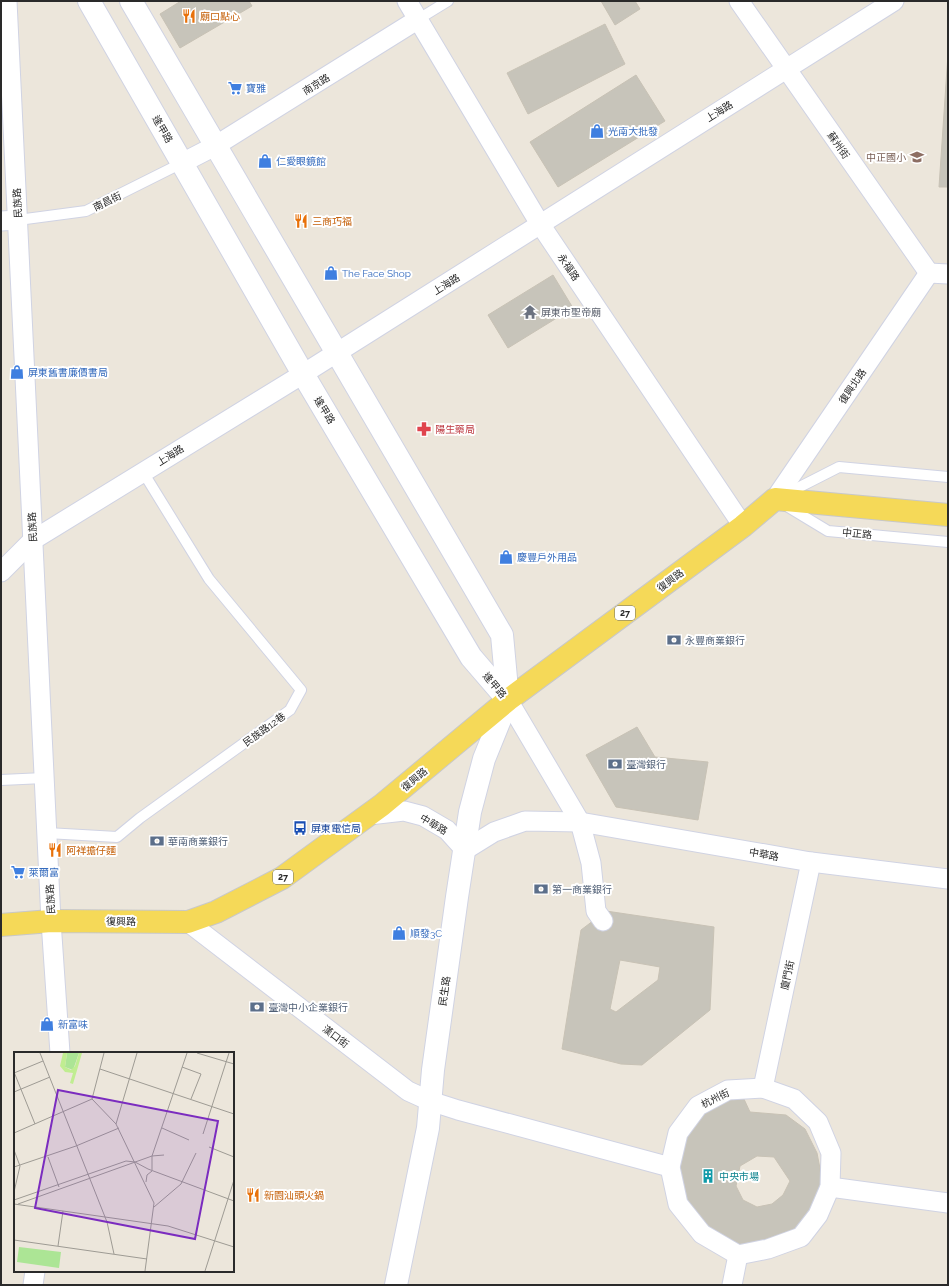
<svg xmlns="http://www.w3.org/2000/svg" width="949" height="1286" font-family="Raleway,'Noto Sans TC',sans-serif">
<style>
.building{fill:#c7c4ba;stroke:#c8c2b5;fill-rule:evenodd}
.lines{fill:none;stroke-linecap:round;stroke-linejoin:round}
.service-casing{stroke:#d0d3e3;stroke-width:12}
.minor-casing{stroke:#d0d3e3;stroke-width:21}
.tertiary-casing{stroke:#d0d3e3;stroke-width:24}
.primary-casing{stroke:#c8c8c8;stroke-width:24}
.service{stroke:#fff;stroke-width:10}
.minor{stroke:#fff;stroke-width:19}
.tertiary{stroke:#fff;stroke-width:22}
.primary{stroke:#f5d958;stroke-width:22}
.labels{text-anchor:middle;stroke-width:4;stroke-linejoin:round;paint-order:stroke}
.shield{fill:#fff;stroke:#6a6a6a;stroke-width:1}
.shield-label{font-size:9px;font-weight:bold;fill:#2a2a2a}
.food-label{font-size:10px;fill:#c56008;stroke:#fff;text-anchor:start}
.street-label{font-size:10px;fill:#2a2a2a;stroke:#fff}
.shop-label{font-size:10px;fill:#366cbe;stroke:#fff;text-anchor:start}
.education-label{font-size:10px;fill:#785e54;stroke:#fff;text-anchor:end}
.worship-label{font-size:10px;fill:#5b616d;stroke:#fff;text-anchor:start}
.health-label{font-size:10px;fill:#be3a42;stroke:#fff;text-anchor:start}
.service-label{font-size:10px;fill:#4e5e75;stroke:#fff;text-anchor:start}
.transit-label{font-size:10px;fill:#164399;stroke:#fff;text-anchor:start}
.culture-label{font-size:10px;fill:#0d838f;stroke:#fff;text-anchor:start}
.inset-road{fill:none;stroke:#9e9b94;stroke-width:1}
.view{fill:#7b2cbf;fill-opacity:0.15;stroke:#7b2cbf;stroke-width:2}
.inset-edge{fill:none;stroke:#2a2a2a;stroke-width:2}
</style>
<rect width="100%" height="100%" fill="#ece6db"/>
<g class="building">
<path d="M181 1H249L252 6 180 48 160 14Z"/>
<path d="M601 1H635L640 9 615 25Z"/>
<path d="M605 24 625 64 528 114 507 73Z"/>
<path d="M948 54V187H939Z"/>
<path d="M636 75 665 121 558 187 530 142Z"/>
<path d="M553 275 573 308 508 348 488 315Z"/>
<path d="M637 727 655 757 708 762 698 820 616 807 586 755Z"/>
<path d="M606 911 714 927 710 1010 642 1065 621 1064 562 1049 581 930ZM620 960 660 967 658 980 616 1012 610 1009Z"/>
<path d="M743 1097 750 1112 786 1115 805 1129 817 1153 822 1179 813 1210 791 1239 736 1247 699 1225 685 1206 676 1172 678 1145 699 1118 720 1103ZM757 1156 774 1157 790 1181 783 1195 772 1204 757 1207 743 1200 736 1186 740 1166Z"/>
</g>
<g class="lines">
<defs>
<g id="service">
<path d="M417 20 448 1"/>
<path d="M18 220 86 211 182 163"/>
<path d="M782 496 839 467 948 477"/>
<path d="M785 505 828 531 948 542"/>
<path d="M1 780 44 778"/>
<path d="M47 833 117 837 140 818 290 710 301 690 209 579 143 472"/>
</g>
<g id="minor">
<path d="M7 1 51 921 60 1053"/>
<path d="M407 1 540 224 743 526"/>
<path d="M739 1 929 273"/>
<path d="M182 163 215 146 417 20"/>
<path d="M1 221 18 220"/>
<path d="M929 273 948 274"/>
<path d="M775 499 929 273"/>
<path d="M1 572 33 540 303 374 894 1"/>
<path d="M508 700 580 822 591 863 596 911 603 921"/>
<path d="M369 815 404 811 423 816 447 830 465 850 494 832 525 821 580 822 811 862 948 879"/>
<path d="M188 922 408 1091 430 1101 458 1110 670 1167"/>
<path d="M763 1088 794 1099 818 1122 831 1153 830 1187 818 1215 801 1237 768 1249 738 1255 702 1234 678 1204 670 1167 678 1133 698 1106 728 1090Z"/>
<path d="M763 1088 811 862"/>
<path d="M830 1187 948 1203"/>
<path d="M33 1285 35 1271"/>
<path d="M732 1285 738 1255"/>
</g>
<g id="tertiary">
<path d="M89 1 303 374 471 657 508 700"/>
<path d="M131 1 502 635 508 700 484 759 470 812 457 897 433 1070 428 1128 396 1285"/>
</g>
<path id="primary" d="M1 925 51 921 188 922 216 912 282 878 382 805 508 700 743 526 775 499 948 515"/>
</defs>
<use href="#service" class="service-casing"/>
<use href="#minor" class="minor-casing"/>
<use href="#tertiary" class="tertiary-casing"/>
<use href="#primary" class="primary-casing"/>
<use href="#service" class="service"/>
<use href="#minor" class="minor"/>
<use href="#tertiary" class="tertiary"/>
<use href="#primary" class="primary"/>
</g>
<defs>
<symbol id="restaurant-bare" viewBox="-9 -9 18 18"><path d="M-5-6h1v4h1v-4h1v4h1v-4h1v5L-1.5 .5V6h-2V.5L-5-1ZM5-6V6H3V1.5H1.5Q1.5-4 5-6Z" fill="#e8710a" stroke="#fff" stroke-width="2.5" paint-order="stroke"/></symbol>
<symbol id="supermarket-bare" viewBox="-9 -9 18 18"><path d="M-6-5.5h2.5l.6 2H6L4.5 2H-2.5L-4.4-4H-6ZM-1.5 3.2a1.3 1.3 0 1 0 .1 0ZM3 3.2a1.3 1.3 0 1 0 .1 0Z" fill="#3f7fe0" stroke="#fff" stroke-width="2.5" paint-order="stroke"/></symbol>
<symbol id="shop-bare" viewBox="-9 -9 18 18"><path d="M-5-2.5h2.3a2.7 3.5 0 0 1 5.4 0H5L5.5 6h-11ZM-1.5-2.5h3a1.5 2.3 0 0 0-3 0Z" fill="#3f7fe0" stroke="#fff" stroke-width="2.5" paint-order="stroke"/></symbol>
<symbol id="school-bare" viewBox="-9 -9 18 18"><path d="M0-5L7-2L0 1L-7-2ZM-4 1L0 2.5L4 1V4Q0 6-4 4Z" fill="#8d6e63" stroke="#fff" stroke-width="2.5" paint-order="stroke"/></symbol>
<symbol id="temple-bare" viewBox="-9 -9 18 18"><path d="M0-6L5-2H3V0L6.5 2.5H4V6H1.5V3h-3V6H-4V2.5H-6.5L-3 0V-2H-5Z" fill="#6b7280" stroke="#fff" stroke-width="2.5" paint-order="stroke"/></symbol>
<symbol id="pharmacy-bare" viewBox="-9 -9 18 18"><path d="M-2-6h4v4h4v4h-4v4h-4v-4h-4v-4h4Z" fill="#e0444e" stroke="#fff" stroke-width="2.5" paint-order="stroke"/></symbol>
<symbol id="bank-bare" viewBox="-9 -9 18 18"><path d="M-6-4H6V4H-6ZM0-2.3a2.3 2.3 0 1 0 0 4.6a2.3 2.3 0 1 0 0-4.6Z" fill="#5c6f8a" stroke="#fff" stroke-width="2.5" paint-order="stroke"/></symbol>
<symbol id="bus-bare" viewBox="-9 -9 18 18"><path d="M-5-6H5V4H4V6H2V4H-2V6H-4V4H-5ZM-3.5-4V0h7V-4ZM-3.5 1.2v1.5H-2V1.2ZM2 1.2v1.5H3.5V1.2Z" fill="#1a4fb4" stroke="#fff" stroke-width="2.5" paint-order="stroke"/></symbol>
<symbol id="building-bare" viewBox="-9 -9 18 18"><path d="M-4-6H4V6H1V3H-1V6H-4ZM-2.5-4.3h1.7v1.8h-1.7ZM.8-4.3h1.7v1.8H.8ZM-2.5-1h1.7V.8h-1.7ZM.8-1h1.7V.8H.8Z" fill="#0f9aa8" stroke="#fff" stroke-width="2.5" paint-order="stroke"/></symbol>
</defs>
<g fill-rule="evenodd">
<use href="#restaurant-bare" x="179" y="6" width="20" height="20"/>
<use href="#supermarket-bare" x="225" y="78" width="20" height="20"/>
<use href="#shop-bare" x="587" y="121" width="20" height="20"/>
<use href="#school-bare" x="907" y="147" width="20" height="20"/>
<use href="#shop-bare" x="255" y="151" width="20" height="20"/>
<use href="#restaurant-bare" x="291" y="211" width="20" height="20"/>
<use href="#shop-bare" x="321" y="263" width="20" height="20"/>
<use href="#temple-bare" x="520" y="302" width="20" height="20"/>
<use href="#shop-bare" x="7" y="362" width="20" height="20"/>
<use href="#pharmacy-bare" x="414" y="419" width="20" height="20"/>
<use href="#shop-bare" x="496" y="547" width="20" height="20"/>
<use href="#bank-bare" x="664" y="630" width="20" height="20"/>
<use href="#bank-bare" x="605" y="754" width="20" height="20"/>
<use href="#bus-bare" x="290" y="818" width="20" height="20"/>
<use href="#bank-bare" x="147" y="831" width="20" height="20"/>
<use href="#restaurant-bare" x="45" y="840" width="20" height="20"/>
<use href="#supermarket-bare" x="8" y="862" width="20" height="20"/>
<use href="#bank-bare" x="531" y="879" width="20" height="20"/>
<use href="#shop-bare" x="389" y="923" width="20" height="20"/>
<use href="#bank-bare" x="247" y="997" width="20" height="20"/>
<use href="#shop-bare" x="37" y="1014" width="20" height="20"/>
<use href="#building-bare" x="698" y="1166" width="20" height="20"/>
<use href="#restaurant-bare" x="243" y="1185" width="20" height="20"/>
</g>
<g class="labels">
<g class="shield">
<rect x="615" y="606" width="20" height="14" rx="3"/>
<rect x="273" y="870" width="20" height="14" rx="3"/>
</g>
<g class="shield-label">
<text x="625" y="616">27</text>
<text x="283" y="880">27</text>
</g>
<g class="food-label">
<text x="200" y="20">廟口點心</text>
<text x="312" y="225">三商巧福</text>
<text x="66" y="854">阿祥擔仔麵</text>
<text x="264" y="1199">新園汕頭火鍋</text>
</g>
<g class="street-label">
<text transform="translate(316 84) rotate(-32)" y="4">南京路</text>
<text transform="translate(719 111) rotate(-32)" y="4">上海路</text>
<text transform="translate(163 129) rotate(60)" y="4">逢甲路</text>
<text transform="translate(839 145) rotate(55)" y="4">蘇州街</text>
<text transform="translate(107 201) rotate(-26)" y="4">南昌街</text>
<text transform="translate(17 203) rotate(-93)" y="4">民族路</text>
<text transform="translate(569 267) rotate(56)" y="4">永福路</text>
<text transform="translate(446 284) rotate(-32)" y="4">上海路</text>
<text transform="translate(852 386) rotate(-56)" y="4">復興北路</text>
<text transform="translate(325 410) rotate(59)" y="4">逢甲路</text>
<text transform="translate(170 455) rotate(-32)" y="4">上海路</text>
<text transform="translate(32 527) rotate(-93)" y="4">民族路</text>
<text transform="translate(857 533) rotate(5)" y="4">中正路</text>
<text transform="translate(670 580) rotate(-37)" y="4">復興路</text>
<text transform="translate(495 685) rotate(50)" y="4">逢甲路</text>
<text transform="translate(264 729) rotate(-36)" y="4">民族路12巷</text>
<text transform="translate(414 779) rotate(-40)" y="4">復興路</text>
<text transform="translate(434 824) rotate(30)" y="4">中華路</text>
<text transform="translate(764 854) rotate(10)" y="4">中華路</text>
<text transform="translate(50 899) rotate(-93)" y="4">民族路</text>
<text transform="translate(121 921) rotate(1)" y="4">復興路</text>
<text transform="translate(787 975) rotate(-78)" y="4">廈門街</text>
<text transform="translate(444 991) rotate(-82)" y="4">民生路</text>
<text transform="translate(336 1036) rotate(37)" y="4">漢口街</text>
<text transform="translate(715 1098) rotate(-26)" y="4">杭州街</text>
</g>
<g class="shop-label">
<text x="246" y="92">寶雅</text>
<text x="608" y="135">光南大批發</text>
<text x="276" y="165">仁愛眼鏡館</text>
<text x="342" y="277">The Face Shop</text>
<text x="28" y="376">屏東舊書廉價書局</text>
<text x="517" y="561">慶豐戶外用品</text>
<text x="29" y="876">萊爾富</text>
<text x="410" y="937">順發3C</text>
<text x="58" y="1028">新富味</text>
</g>
<g class="education-label">
<text x="906" y="161">中正國小</text>
</g>
<g class="worship-label">
<text x="541" y="316">屏東市聖帝廟</text>
</g>
<g class="health-label">
<text x="435" y="433">陽生藥局</text>
</g>
<g class="service-label">
<text x="685" y="644">永豐商業銀行</text>
<text x="626" y="768">臺灣銀行</text>
<text x="168" y="845">華南商業銀行</text>
<text x="552" y="893">第一商業銀行</text>
<text x="268" y="1011">臺灣中小企業銀行</text>
</g>
<g class="transit-label">
<text x="311" y="832">屏東電信局</text>
</g>
<g class="culture-label">
<text x="719" y="1180">中央市場</text>
</g>
</g>
<g transform="translate(14 1052)">
<rect width="220" height="220" fill="#ece6db"/>
<path d="M53 1H65L59 18 51 15ZM5 195 47 200 45 216 3 210Z" fill="#ace595"/>
<path d="M49 1H53L51 15 57 18 61 14 65 1H68L59 32 56 31 59 21 51 20 46 14Z" fill="#c0ed91"/>
<path class="inset-road" d="M26 1 93 170 100 202M123 1 102 72 140 151 131 219M183 1 220 12M168 15 187 22 177 47M86 17 220 62M0 20 21 72M0 21 29 9M0 40 36 25M78 47 90 1M78 47 102 72M148 76 175 88M0 81 78 47M189 82 215 1M195 95 220 105M0 98 6 114 0 140M34 105 45 135M0 115 62 94 105 76M138 118V104L173 1M132 130 133 123 138 119M0 148 112 109 121 110 134 117 220 149M0 152 154 174 220 195M4 152 138 104 150 103M140 155 167 132 182 101M0 188 133 207M44 194 49 159M191 219 220 128"/>
<path class="view" d="M44 38 204 69 181 187 21 156Z"/>
<rect width="220" height="220" class="inset-edge"/>
</g>
<rect width="949" height="1286" fill="none" stroke="#2a2a2a" stroke-width="4"/>
</svg>
